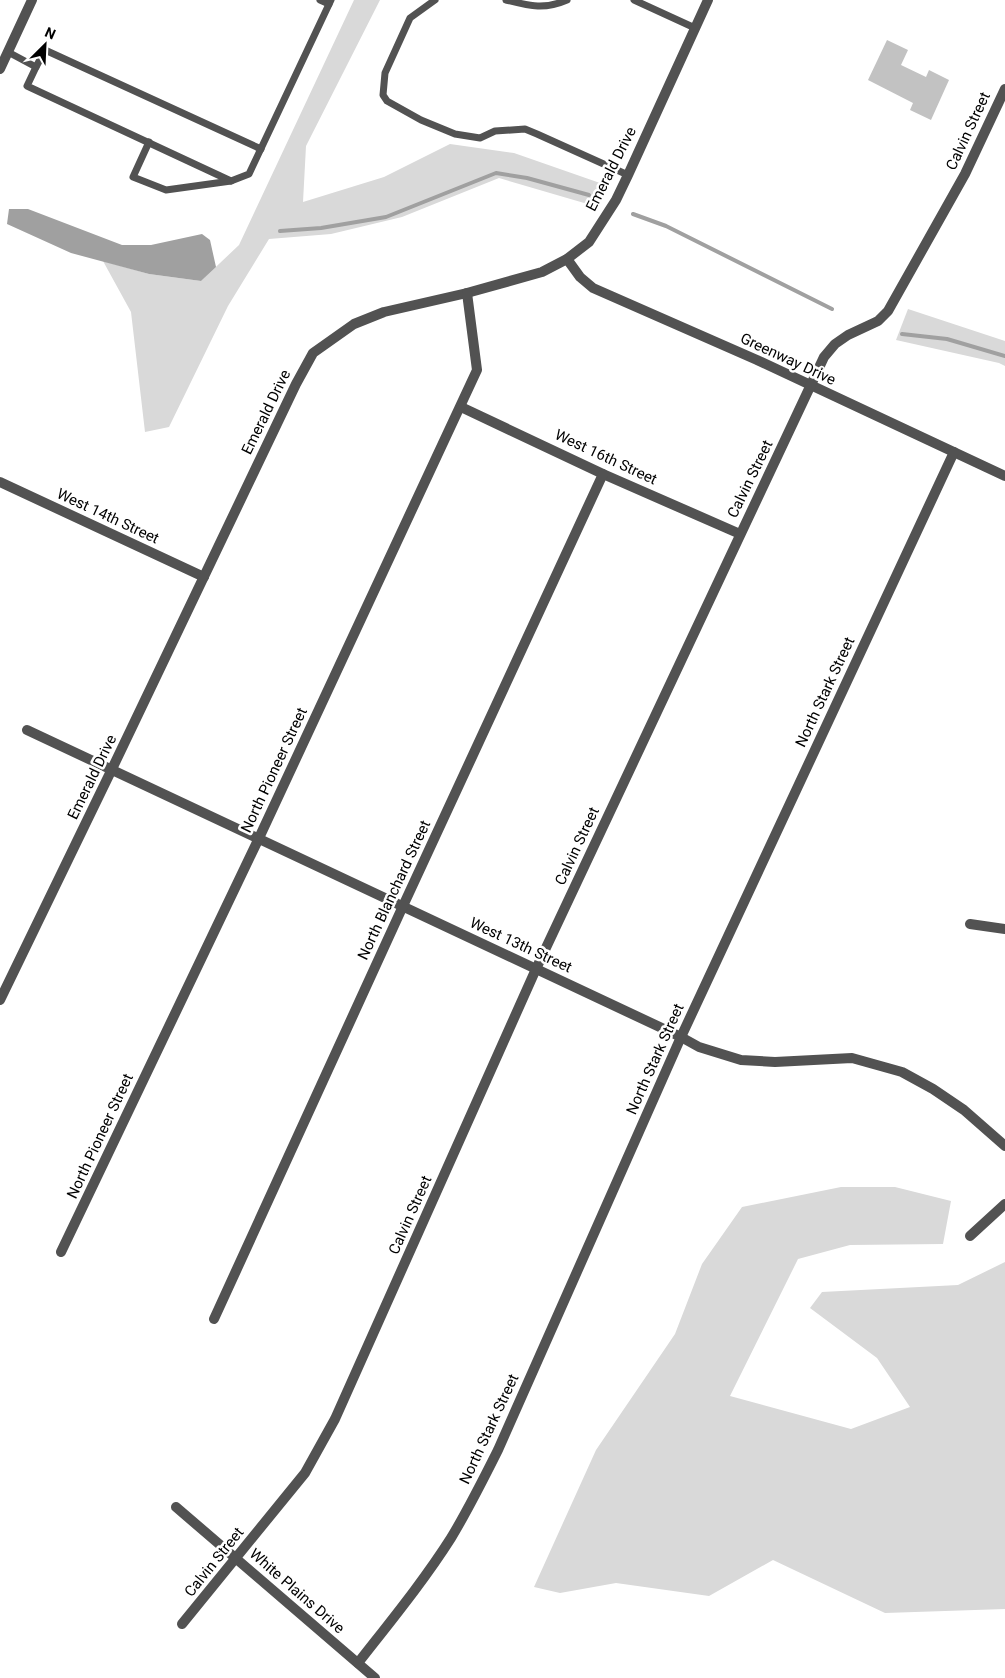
<svg xmlns="http://www.w3.org/2000/svg" width="1005" height="1678" font-family="Roboto,sans-serif">
<style>
.green{fill:#d9d9d9}
.water{fill:#a0a0a0}
.lines{fill:none;stroke-linecap:round;stroke-linejoin:round}
.stream{stroke:#a0a0a0;stroke-width:4}
.building{fill:#c2c2c2}
.lane{stroke:#525252;stroke-width:7}
.street{stroke:#525252;stroke-width:10}
.labels{text-anchor:middle;stroke-width:5;stroke-linejoin:round;paint-order:stroke}
.street-label{font-size:15px;fill:#000;stroke:#fff}
</style>
<rect width="100%" height="100%" fill="#fff"/>
<g class="green">
<path d="M354 0H380L306 146 303 202 384 177 450 144 514 153 600 183 591 205 499 178 402 217 331 234 269 239 228 306 169 427 145 432 131 312 103 261 149 274 201 281 239 245Z"/>
<path d="M908 309 1005 341V366L999 363 896 340Z"/>
<path d="M841 1187H895L951 1201 943 1244 850 1245 798 1259 730 1396 851 1429 910 1407 877 1358 810 1308 822 1292 958 1285 1005 1262V1609L885 1613 773 1560 709 1596 616 1583 560 1593 534 1587 596 1450 675 1334 702 1264 742 1207Z"/>
</g>
<path class="water" d="M9 209H28L122 245H151L202 234 210 240 216 267 201 281 149 274 71 253 7 224Z"/>
<g class="lines">
<g class="stream">
<path d="M633 214 666 226 832 309"/>
<path d="M280 231 321 228 386 217 496 173 527 178 589 195"/>
<path d="M902 334 947 339 1005 356"/>
</g>
</g>
<path class="building" d="M887 40 908 50 901 65 926 77 929 70 949 80 931 120 910 110 913 103 868 80Z"/>
<g class="lines">
<g class="lane">
<path d="M320 0 329 4"/>
<path d="M435 0 410 18 385 73 383 95 387 101 421 120 455 134 480 138 495 131 525 129 537 134 628 175"/>
<path d="M506 0C530 6 544 10 567 0"/>
<path d="M634 0 695 28"/>
<path d="M8 52 36 67 27 86 231 181 249 174 331 0"/>
<path d="M36 67 45 50 261 149"/>
<path d="M149 142 133 177 166 190 231 181"/>
</g>
<g class="street">
<path d="M0 69 32 0"/>
<path d="M567 259 580 277 593 288 757 360 1005 476"/>
<path d="M461 407 603 474 740 534"/>
<path d="M0 482 204 577"/>
<path d="M27 730 681 1037 699 1047 741 1060 775 1062 852 1058 902 1072 933 1089 964 1110 1005 1146"/>
<path d="M970 924 1005 929"/>
<path d="M0 1000 112 769 296 384 313 353 354 324 384 312 467 293 542 272 567 259 589 242 616 200 628 175 708 0"/>
<path d="M970 1236 1005 1204"/>
<path d="M61 1252 259 838 477 370 467 293"/>
<path d="M214 1319 403 906 603 474"/>
<path d="M176 1507 375 1678"/>
<path d="M182 1624 305 1473 335 1419 536 969 824 357 835 344 848 335 878 321 888 311 965 174 1005 89"/>
<path d="M358 1663C390 1622 423 1582 451 1538 468 1510 483 1480 498 1450L681 1037 954 452"/>
</g>
</g>
<g class="labels">
<g class="street-label">
<text transform="translate(968 131) rotate(-65)" y="5">Calvin Street</text>
<text transform="translate(611 169) rotate(-63)" y="5">Emerald Drive</text>
<text transform="translate(788 359) rotate(25)" y="5">Greenway Drive</text>
<text transform="translate(266 412) rotate(-64)" y="5">Emerald Drive</text>
<text transform="translate(606 457) rotate(25)" y="5">West 16th Street</text>
<text transform="translate(750 479) rotate(-64)" y="5">Calvin Street</text>
<text transform="translate(108 516) rotate(25)" y="5">West 14th Street</text>
<text transform="translate(825 692) rotate(-65)" y="5">North Stark Street</text>
<text transform="translate(274 770) rotate(-65)" y="5">North Pioneer Street</text>
<text transform="translate(92 777) rotate(-64)" y="5">Emerald Drive</text>
<text transform="translate(577 846) rotate(-65)" y="5">Calvin Street</text>
<text transform="translate(394 890) rotate(-65)" y="5">North Blanchard Street</text>
<text transform="translate(521 945) rotate(25)" y="5">West 13th Street</text>
<text transform="translate(655 1059) rotate(-66)" y="5">North Stark Street</text>
<text transform="translate(100 1136) rotate(-65)" y="5">North Pioneer Street</text>
<text transform="translate(410 1215) rotate(-66)" y="5">Calvin Street</text>
<text transform="translate(489 1429) rotate(-65)" y="5">North Stark Street</text>
<text transform="translate(214 1562) rotate(-51)" y="5">Calvin Street</text>
<text transform="translate(297 1591) rotate(41)" y="5">White Plains Drive</text>
</g>
</g>
<g transform="translate(45 45) rotate(24)" stroke="#ffffff" stroke-width="4" paint-order="stroke">
<path d="M0-4L9 19L0 12L-9 19Z" fill="#000000"/>
<text y="-8" font-size="14" font-weight="bold" text-anchor="middle" fill="#000000">N</text>
</g>
</svg>
